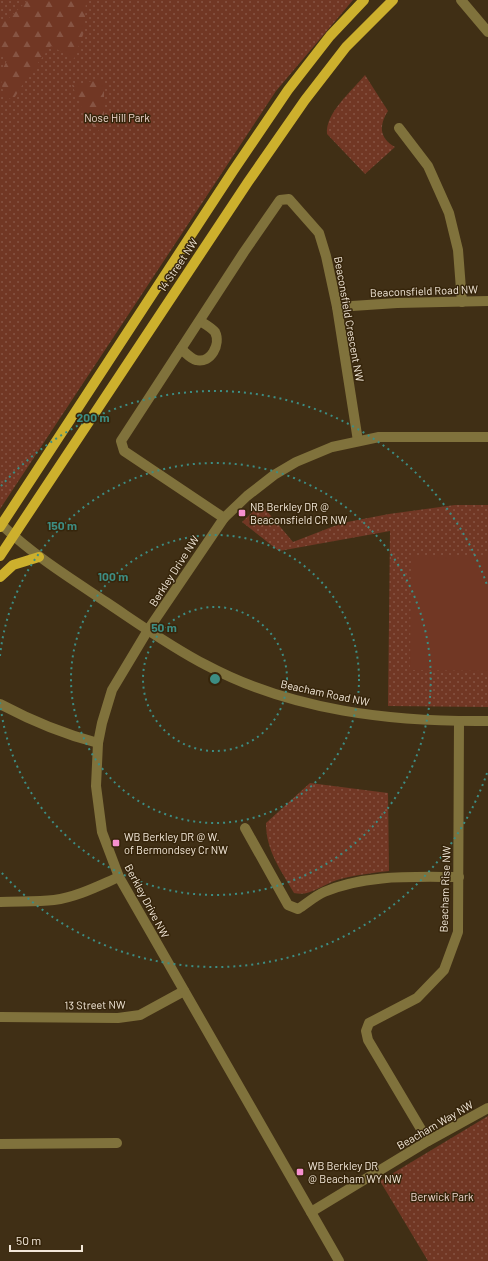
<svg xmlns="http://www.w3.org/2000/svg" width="488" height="1261" font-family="Barlow,sans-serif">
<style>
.green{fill:url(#green-dots)}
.forest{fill:url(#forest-firs)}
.pitch{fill:#713724}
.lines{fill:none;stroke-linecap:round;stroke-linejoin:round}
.minor{stroke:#80723c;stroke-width:10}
.major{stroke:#cdb02d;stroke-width:10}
.ring{fill:none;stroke:#3d8d83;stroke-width:2;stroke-dasharray:2 4}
.poi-dot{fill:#f690cf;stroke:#36250b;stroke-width:1.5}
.labels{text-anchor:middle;stroke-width:3;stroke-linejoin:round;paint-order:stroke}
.park-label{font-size:11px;fill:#f0d9d1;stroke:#36250b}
.street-label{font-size:11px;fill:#f3e8d9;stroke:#36250b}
.poi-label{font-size:11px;fill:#f3e8d9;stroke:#36250b;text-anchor:start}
.centre{fill:#3d8d83;stroke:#36250b;stroke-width:2}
.ring-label{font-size:12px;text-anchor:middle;font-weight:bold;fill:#3d8d83;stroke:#36250b;stroke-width:3;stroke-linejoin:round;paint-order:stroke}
</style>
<defs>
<pattern id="green-dots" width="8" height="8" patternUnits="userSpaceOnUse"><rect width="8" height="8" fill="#713724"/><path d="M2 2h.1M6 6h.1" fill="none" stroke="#865443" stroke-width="1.8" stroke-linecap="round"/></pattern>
<pattern id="forest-firs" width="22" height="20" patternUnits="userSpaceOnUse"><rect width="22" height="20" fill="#713724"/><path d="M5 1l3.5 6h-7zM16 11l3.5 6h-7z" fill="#865443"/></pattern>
</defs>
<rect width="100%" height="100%" fill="#402f15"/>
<g class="green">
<path d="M0 0H353L276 91 0 509Z"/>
<path d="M365 75 388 111C379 125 379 138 395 147L365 174 327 134C325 113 352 91 365 75Z"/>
<path d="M261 504 293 542 342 523 389 514 455 505H488V707L388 706 390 531 279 551 242 522Z"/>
<path d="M310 783 388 793 389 871C372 873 354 875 337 880 322 885 309 897 294 893 281 870 266 851 266 823Z"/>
<path d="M488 1116V1261H428L380 1181Z"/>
</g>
<g class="forest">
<path d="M28 0H86L84 32 74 59 51 46 28 76 13 100 4 96 0 75 8 58 0 52V21L9 18Z"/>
<path d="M104 79V124L97 132 83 111 72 85Z"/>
</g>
<path class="pitch" d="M411 555H488V671L410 670Z"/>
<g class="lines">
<g class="minor">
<path d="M461 0 488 32"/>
<path d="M399 128 428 166 449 213 458 250 462 302"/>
<path d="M337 307 397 303 488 301"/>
<path d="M181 349C186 353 191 359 196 360 211 364 221 344 215 332 212 328 205 324 200 321"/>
<path d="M224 518 124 451 121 441 244 252 280 200 289 199 319 233 326 256 337 307 358 441"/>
<path d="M2 525C33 555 70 578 106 602 139 624 171 647 206 665 292 711 392 722 488 721"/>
<path d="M0 704C32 721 63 734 98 743"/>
<path d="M245 828 288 905 298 909C306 904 315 896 324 892 366 874 414 877 459 877"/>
<path d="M0 902C18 901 36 902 54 900 77 897 98 886 119 877"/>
<path d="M0 1017 118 1018 140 1015 184 991"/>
<path d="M428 1141 368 1040 366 1031 369 1023 417 998 444 970 458 932 459 721"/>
<path d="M0 1144 117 1143"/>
<path d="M311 1212 428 1141 488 1108"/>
<path d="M339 1261 119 877 102 832 96 786 98 743 102 723 112 690 148 630 224 518 247 496 274 475 296 462 332 447 379 437H488"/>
</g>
<g class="major">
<path d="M0 527 233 171 288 90 330 36 364 0"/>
<path d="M0 556 248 182 305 100 346 47 393 0"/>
<path d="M0 577 13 565 39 557"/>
</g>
</g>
<g class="ring">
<circle cx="215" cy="679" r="72"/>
<circle cx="215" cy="679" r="144"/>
<path d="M0 656A216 216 0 1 1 0 702"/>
<path d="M487 773A288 288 0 0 1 1 872M1 486A288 288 0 0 1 487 585"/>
</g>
<g class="poi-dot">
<rect x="238" y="509" width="8" height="8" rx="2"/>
<rect x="112" y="839" width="8" height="8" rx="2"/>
<rect x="296" y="1168" width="8" height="8" rx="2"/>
</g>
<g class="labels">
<g class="park-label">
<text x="117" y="122">Nose Hill Park</text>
<text x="442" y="1201">Berwick Park</text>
</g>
<g class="street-label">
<text transform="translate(178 265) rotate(-56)" y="4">14 Street NW</text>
<text transform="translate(424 291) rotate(-2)" y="4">Beaconsfield Road NW</text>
<text transform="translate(349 319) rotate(80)" y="4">Beaconsfield Crescent NW</text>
<text transform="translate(174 571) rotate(-57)" y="4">Berkley Drive NW</text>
<text transform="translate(325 693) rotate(12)" y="4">Beacham Road NW</text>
<text transform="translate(445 889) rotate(-88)" y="4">Beacham Rise NW</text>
<text transform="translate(147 901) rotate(62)" y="4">Berkley Drive NW</text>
<text transform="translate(95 1005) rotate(-1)" y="4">13 Street NW</text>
<text transform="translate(435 1125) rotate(-30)" y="4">Beacham Way NW</text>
</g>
<g class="poi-label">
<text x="250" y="511">NB Berkley DR @<tspan x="250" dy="13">Beaconsfield CR NW</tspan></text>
<text x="124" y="841">WB Berkley DR @ W.<tspan x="124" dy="13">of Bermondsey Cr NW</tspan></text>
<text x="308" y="1170">WB Berkley DR<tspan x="308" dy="13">@ Beacham WY NW</tspan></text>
</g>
</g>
<circle cx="215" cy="679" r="6" class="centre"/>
<g class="ring-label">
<text x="93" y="422">200 m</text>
<text x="62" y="530">150 m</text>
<text x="113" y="581">100 m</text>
<text x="164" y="632">50 m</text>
</g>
<path d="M10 1245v6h72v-6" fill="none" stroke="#f3e8d9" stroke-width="2"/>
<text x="16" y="1245" font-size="12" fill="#f3e8d9" stroke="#36250b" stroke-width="3" paint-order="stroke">50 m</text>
</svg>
